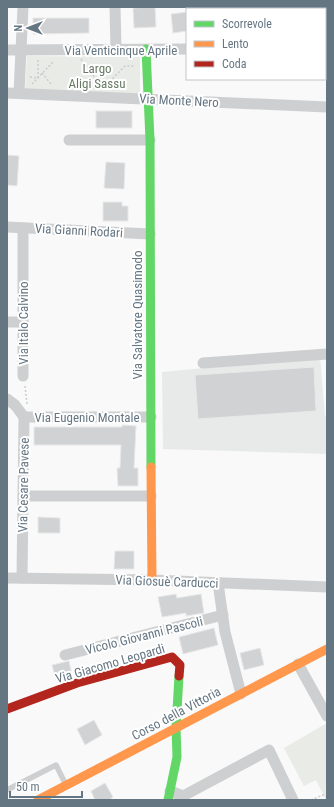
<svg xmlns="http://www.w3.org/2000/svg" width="334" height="807" font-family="'Roboto Condensed',sans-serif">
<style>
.built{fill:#e8e9e9}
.green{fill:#e8ebe6}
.building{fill:#d0d2d3;stroke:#e8e8e8}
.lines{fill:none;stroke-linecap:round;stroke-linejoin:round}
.path{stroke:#cbcccd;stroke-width:1.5;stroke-dasharray:2 2;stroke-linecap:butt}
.lane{stroke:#cecfd0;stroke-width:5.5}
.street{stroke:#cecfd0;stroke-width:11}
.fast{stroke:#63d668;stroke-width:9}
.slow{stroke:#ff974d;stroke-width:9}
.jam{stroke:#b3261e;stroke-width:9}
.labels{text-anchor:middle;stroke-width:4;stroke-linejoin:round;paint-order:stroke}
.street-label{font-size:13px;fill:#657683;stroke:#fff}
.park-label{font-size:13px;fill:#687a64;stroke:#fff}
</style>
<rect width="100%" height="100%" fill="#f9f9f9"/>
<path class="built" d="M320 357 325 416H327V454L163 449 162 372Z"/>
<g class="green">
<path d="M27 56 140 57V95L25 91Z"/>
<path d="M327 723V800H326L316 780 304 786 284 748Z"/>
</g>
<g class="building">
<path d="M149 7H155L156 27 134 28 133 8Z"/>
<path d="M187 12V31L173 33 171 14Z"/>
<path d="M33 18H89V33L33 34Z"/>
<rect x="96" y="111" width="36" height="17"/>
<path d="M7 155 19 156 17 186 7 185Z"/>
<path d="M106 162 125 163 124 189 104 188Z"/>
<path d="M103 202H122V206H128V221H103Z"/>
<path d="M314 367 316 411 198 419 195 375Z"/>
<path d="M122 425 136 426 134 468H138V486H118L117 468H120L121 445H34V427H122Z"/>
<path d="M38 517 60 518V533H38Z"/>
<path d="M115 551H134V569H114Z"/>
<path d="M176 594 177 598 201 594 204 613 186 616V613L162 617 158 597Z"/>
<path d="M214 628 218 645 183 654 179 637Z"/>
<path d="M260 648 264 665 244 670 240 653Z"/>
<path d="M69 661 72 675 56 680 52 665Z"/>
<path d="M94 720 102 735 85 745 77 729Z"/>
<path d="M105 783 113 797 109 800H95L91 791Z"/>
</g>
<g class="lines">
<g class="path">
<path d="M81 59 102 87"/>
<path d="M42 73 51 84"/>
<path d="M30 77 38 78V60"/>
<path d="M32 84 54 61"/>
<path d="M104 87 125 66H134"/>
<path d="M25 386 27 404"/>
<path d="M311 800 323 795 327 796"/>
</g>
<path class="lane" d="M7 790 56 765 65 783"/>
<g class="street">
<path d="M115 7 116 49"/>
<path d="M7 50 187 49"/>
<path d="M325 50H327"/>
<path d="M7 93 327 107"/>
<path d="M19 93 23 7"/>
<path d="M69 140H150"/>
<path d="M7 227 150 234"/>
<path d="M7 322H23"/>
<path d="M203 363 327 354"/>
<path d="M23 376V228"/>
<path d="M7 399 15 405 24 417 22 578"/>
<path d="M24 417H151"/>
<path d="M23 496H151"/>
<path d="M7 578 152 580 327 587"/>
<path d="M218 583 225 632 241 694"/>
<path d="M65 655 223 615"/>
<path d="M298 664 327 716"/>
<path d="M170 791 183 796 269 750 293 800"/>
</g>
<g class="fast">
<path d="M146 49 150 140 151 467"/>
<path d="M168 800 177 757 176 728 179 676"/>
</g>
<g class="slow">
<path d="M151 467 152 580"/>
<path d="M38 800 327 649"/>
</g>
<path class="jam" d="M7 709 77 683 172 657 180 665 179 676"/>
</g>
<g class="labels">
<g class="street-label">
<text x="121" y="55">Via Venticinque Aprile</text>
<text transform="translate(179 100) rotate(3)" y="5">Via Monte Nero</text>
<text transform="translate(79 230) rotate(3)" y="5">Via Gianni Rodari</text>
<text transform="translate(137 315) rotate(-90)" y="5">Via Salvatore Quasimodo</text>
<text transform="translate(23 323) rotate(-90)" y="5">Via Italo Calvino</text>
<text x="87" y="422">Via Eugenio Montale</text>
<text transform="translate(23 485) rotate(-89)" y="5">Via Cesare Pavese</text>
<text transform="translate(167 581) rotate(2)" y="5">Via Giosuè Carducci</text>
<text transform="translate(144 635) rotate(-14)" y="5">Vicolo Giovanni Pascoli</text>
<text transform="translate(110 663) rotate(-16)" y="5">Via Giacomo Leopardi</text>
<text transform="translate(176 713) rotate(-28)" y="5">Corso della Vittoria</text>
</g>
<g class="park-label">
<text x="97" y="73">Largo<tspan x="97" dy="15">Aligi Sassu</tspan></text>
</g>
</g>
<rect width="334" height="807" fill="none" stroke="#657683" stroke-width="16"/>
<rect x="186" y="8" width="140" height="72" fill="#ffffff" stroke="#c1c8cd"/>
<rect x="194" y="21" width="20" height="6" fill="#63d668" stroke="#c1c8cd"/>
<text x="222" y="28" font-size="12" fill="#657683">Scorrevole</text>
<rect x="194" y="41" width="20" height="6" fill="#ff974d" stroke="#c1c8cd"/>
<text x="222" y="48" font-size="12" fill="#657683">Lento</text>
<rect x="194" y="61" width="20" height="6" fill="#b3261e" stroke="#c1c8cd"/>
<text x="222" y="68" font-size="12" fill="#657683">Coda</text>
<g transform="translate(28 28) rotate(270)" stroke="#ffffff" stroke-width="3" paint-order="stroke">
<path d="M0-3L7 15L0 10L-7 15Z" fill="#657683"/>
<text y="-6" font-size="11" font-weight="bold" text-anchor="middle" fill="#657683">N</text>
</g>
<path d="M10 791v6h72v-6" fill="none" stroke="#657683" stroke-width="2"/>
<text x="16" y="791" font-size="12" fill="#657683" stroke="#ffffff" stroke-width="3" paint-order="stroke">50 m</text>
</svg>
